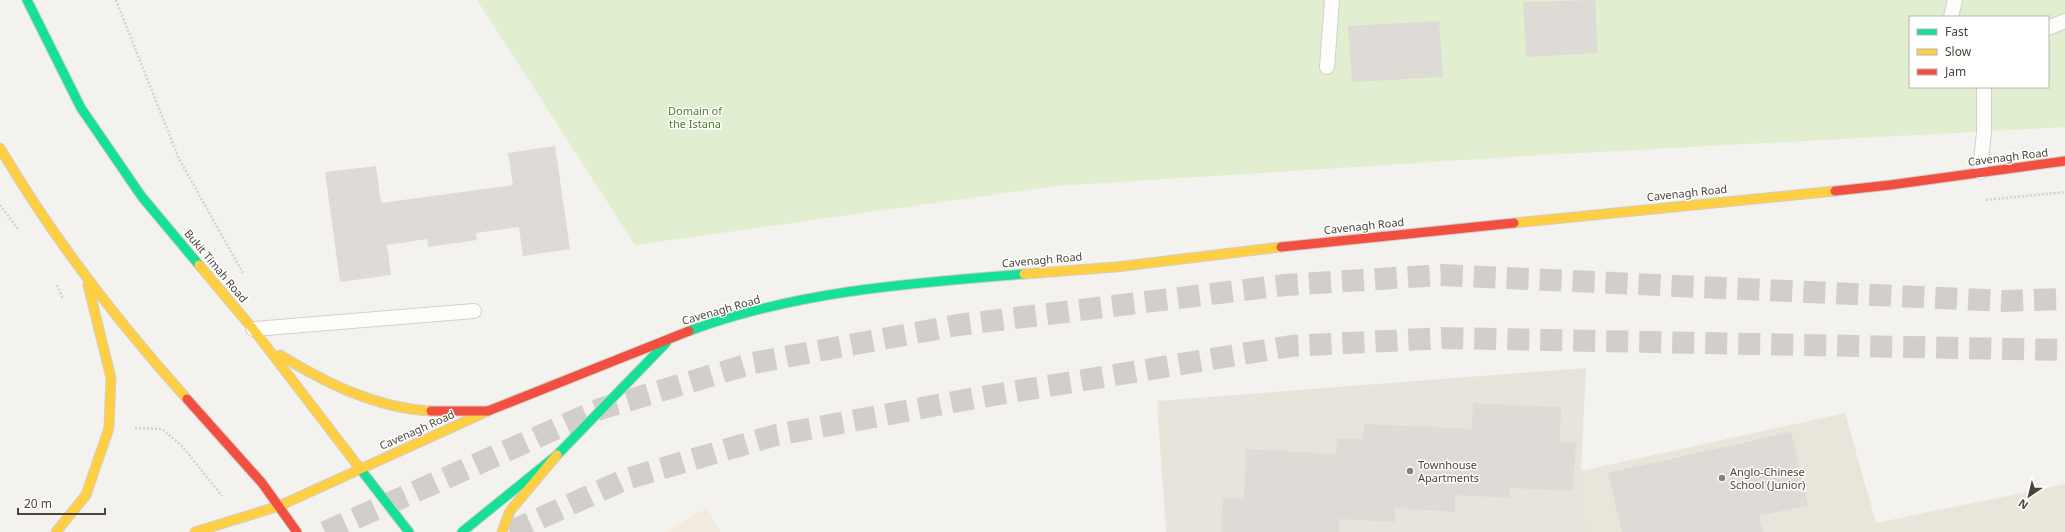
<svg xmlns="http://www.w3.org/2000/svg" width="2065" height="532" font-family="'Noto Sans',sans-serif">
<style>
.residential{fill:#e7e4dc}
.commercial{fill:#f3ebdf}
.education{fill:#eae5da}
.green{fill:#e1eecf;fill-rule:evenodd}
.building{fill:#dedbd6}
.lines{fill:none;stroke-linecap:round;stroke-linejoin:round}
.highway-tunnel{stroke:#d2cfca;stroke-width:22;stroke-dasharray:22 11;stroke-linecap:butt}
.lane-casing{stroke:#d2d0cb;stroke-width:16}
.fast-casing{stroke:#d3cfc5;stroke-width:11}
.slow-casing{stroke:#d3cfc5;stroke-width:11}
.jam-casing{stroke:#d3cfc5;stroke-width:11}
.path{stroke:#d3d2cc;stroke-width:2.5;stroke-dasharray:2 2;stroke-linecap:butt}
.lane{stroke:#fdfdfc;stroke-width:14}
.fast{stroke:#16e098;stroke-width:9}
.slow{stroke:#ffcf43;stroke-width:9}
.jam{stroke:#f24e42;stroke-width:9}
.poi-dot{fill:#868178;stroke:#fff;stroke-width:1.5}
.labels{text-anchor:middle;stroke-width:3;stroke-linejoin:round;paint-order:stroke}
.park-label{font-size:11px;fill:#4a7f2a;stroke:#fff}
.street-label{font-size:11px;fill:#4b4439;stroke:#fff}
.poi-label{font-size:11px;fill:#4b4439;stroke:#fff;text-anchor:start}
</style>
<rect width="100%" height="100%" fill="#f4f2ee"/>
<path class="residential" d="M1586 368 1581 471 1588 532H1166L1157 401Z"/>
<path class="commercial" d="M707 508 720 532H665Z"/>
<path class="education" d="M1845 413 1876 523 2065 484V532H1588L1581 471Z"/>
<path class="green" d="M477 0H2065V127L1543 155 1056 186 635 245ZM1910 17H2048V87H1910Z"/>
<g class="building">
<path d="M1595 0 1598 53 1526 57 1523 2Z"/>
<path d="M1439 21 1443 77 1352 82 1348 26Z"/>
<path d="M555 146 570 249 523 256 519 227 476 233 477 240 428 247 427 239 387 245 391 275 340 282 325 172 376 166 381 203 513 185 508 153Z"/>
<path d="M1473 403 1561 407 1560 442 1576 443 1573 491 1510 488V498L1455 495V512L1395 508V522L1339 519V532H1221L1223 498 1244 499 1246 449 1336 454 1337 438 1363 439 1364 424 1472 429Z"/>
<path d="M1791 432 1808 505 1759 516 1763 532H1622L1608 473Z"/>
</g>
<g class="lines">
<g class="highway-tunnel">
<path d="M325 532 600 409 753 363 958 325 1285 285 1441 275 2004 301 2065 299"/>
<path d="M510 532 626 479 776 435 981 397 1291 346 1443 338 2065 350"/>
</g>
<defs>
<g id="lane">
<path d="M1951 17 1955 0"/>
<path d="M2048 28 2065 21"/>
<path d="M1327 67 1332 0"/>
<path d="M1980 172 1984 132V87"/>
<path d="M253 329 474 311"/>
</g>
<g id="fast">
<path d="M27 0 81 108 142 197 199 265"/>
<path d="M689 331C796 291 911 283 1024 274"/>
<path d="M358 466 409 532"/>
<path d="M462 532 557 455 666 343"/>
</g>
<g id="slow">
<path d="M0 148C53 238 117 321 187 399"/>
<path d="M1514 223 1835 191"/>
<path d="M199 265 253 329 358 466"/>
<path d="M1024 274 1116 267 1281 247"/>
<path d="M280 355C326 383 375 408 431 411"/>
<path d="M56 532 86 495 109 428 111 378 88 285"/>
<path d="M195 532 279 506 488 411"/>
<path d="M502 532 510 511 557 455"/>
</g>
<g id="jam">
<path d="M1835 191 1890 185 2065 161"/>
<path d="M1281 247 1514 223"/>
<path d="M187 399 262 483 297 532"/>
<path d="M431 411H487"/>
<path d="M488 411 689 331"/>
</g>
</defs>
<use href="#lane" class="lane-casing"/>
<use href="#fast" class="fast-casing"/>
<use href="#slow" class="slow-casing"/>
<use href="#jam" class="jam-casing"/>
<g class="path">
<path d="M116 0 179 159 243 273"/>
<path d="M1986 200 2065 192"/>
<path d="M0 205 18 229"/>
<path d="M57 285 63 299"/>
<path d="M135 428 162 429 183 447 222 496"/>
</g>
<use href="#lane" class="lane"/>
<use href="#fast" class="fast"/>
<use href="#slow" class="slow"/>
<use href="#jam" class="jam"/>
</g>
<g class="poi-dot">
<circle cx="1410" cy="471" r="4"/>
<circle cx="1722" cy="478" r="4"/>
</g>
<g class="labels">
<g class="park-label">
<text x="695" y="115">Domain of<tspan x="695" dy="13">the Istana</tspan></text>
</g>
<g class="street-label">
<text transform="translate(2008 157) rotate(-7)" y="4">Cavenagh Road</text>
<text transform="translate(1687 193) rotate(-6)" y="4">Cavenagh Road</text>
<text transform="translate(1364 226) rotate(-6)" y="4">Cavenagh Road</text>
<text transform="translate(1042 260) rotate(-5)" y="4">Cavenagh Road</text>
<text transform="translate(216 266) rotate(50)" y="4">Bukit Timah Road</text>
<text transform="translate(721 310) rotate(-16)" y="4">Cavenagh Road</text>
<text transform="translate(417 430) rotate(-24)" y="4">Cavenagh Road</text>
</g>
<g class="poi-label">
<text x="1418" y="469">Townhouse<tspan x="1418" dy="13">Apartments</tspan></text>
<text x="1730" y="476">Anglo-Chinese<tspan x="1730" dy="13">School (Junior)</tspan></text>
</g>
</g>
<rect x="1909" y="16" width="140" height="72" fill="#ffffff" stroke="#b7b4b0"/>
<rect x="1917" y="29" width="20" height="6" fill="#16e098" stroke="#b7b4b0"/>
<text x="1945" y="36" font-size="12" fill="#4b4439">Fast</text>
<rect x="1917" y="49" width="20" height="6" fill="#ffcf43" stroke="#b7b4b0"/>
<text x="1945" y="56" font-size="12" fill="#4b4439">Slow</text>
<rect x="1917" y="69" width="20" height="6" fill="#f24e42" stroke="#b7b4b0"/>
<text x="1945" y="76" font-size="12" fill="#4b4439">Jam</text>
<g transform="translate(2029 496) rotate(215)" stroke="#ffffff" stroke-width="3" paint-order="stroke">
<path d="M0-3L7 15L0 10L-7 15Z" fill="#4b4439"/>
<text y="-6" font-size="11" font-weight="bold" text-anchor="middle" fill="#4b4439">N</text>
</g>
<path d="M18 508v6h87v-6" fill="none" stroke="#4b4439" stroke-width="2"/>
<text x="24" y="508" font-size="12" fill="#4b4439" stroke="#ffffff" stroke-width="3" paint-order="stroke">20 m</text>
</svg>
